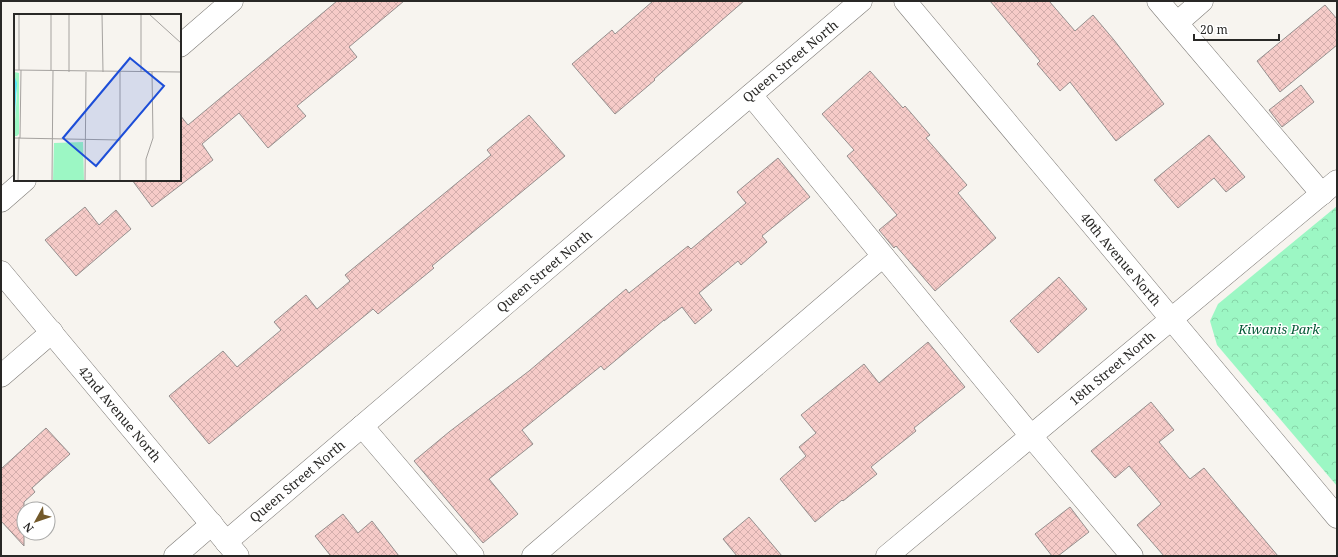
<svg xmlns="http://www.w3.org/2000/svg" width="1338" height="557" font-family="'Noto Serif',serif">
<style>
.park{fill:url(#park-crowns)}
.building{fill:url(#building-cross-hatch);stroke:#958f8e}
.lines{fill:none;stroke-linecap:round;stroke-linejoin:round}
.minor-casing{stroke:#7e7b77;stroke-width:23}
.minor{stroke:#fff;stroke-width:22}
.labels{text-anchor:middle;stroke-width:3;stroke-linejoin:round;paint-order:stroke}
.street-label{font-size:13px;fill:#292826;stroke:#fff}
.park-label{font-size:13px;font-style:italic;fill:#045836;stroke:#fff}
.inset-road{fill:none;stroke:#a5a29f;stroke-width:1}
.view{fill:#1d4ed8;fill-opacity:0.15;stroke:#1d4ed8;stroke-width:2}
.inset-edge{fill:none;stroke:#292826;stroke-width:2}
</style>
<defs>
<pattern id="park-crowns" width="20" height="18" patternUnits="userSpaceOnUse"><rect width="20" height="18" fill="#9cf7c4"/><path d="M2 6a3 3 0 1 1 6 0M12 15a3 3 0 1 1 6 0" fill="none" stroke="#86d4a8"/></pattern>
<pattern id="building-cross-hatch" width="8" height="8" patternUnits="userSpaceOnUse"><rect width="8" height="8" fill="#f6cbc8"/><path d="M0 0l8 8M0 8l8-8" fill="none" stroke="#d3aeac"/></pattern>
</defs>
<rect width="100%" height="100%" fill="#f7f4ef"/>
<path class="park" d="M1337 206V486L1217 345 1210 321 1218 304Z"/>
<g class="building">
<path d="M337 1H404L349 47 357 57 297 106 306 116 268 148 239 113 202 144 213 160 152 207 132 180H180V115L188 125Z"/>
<path d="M653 1H744L654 79 655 80 615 114 572 64 612 30 615 34Z"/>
<path d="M990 1H1049L1075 31 1093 15 1114 40 1164 104 1116 141 1070 82 1060 91 1037 64 1040 61Z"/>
<path d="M1325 5 1337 19V45L1280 92 1257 61Z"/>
<path d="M870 71 903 108 905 106 930 135 926 138 967 185 958 193 996 238 935 291 896 246 894 248 879 230 897 215 847 156 854 150 822 114Z"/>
<path d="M1301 85 1314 102 1282 127 1269 110Z"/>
<path d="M529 115 565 156 432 266 434 268 378 314 373 309 209 444 169 396 223 351 237 367 281 330 274 322 306 295 317 309 350 281 345 275 491 155 487 150Z"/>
<path d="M1209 135 1245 177 1226 192 1214 178 1178 208 1154 180Z"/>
<path d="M778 158 810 197 762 236 767 242 741 265 738 261 699 293 712 310 695 324 682 307 664 321V320L604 370 601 366 522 430 533 444 489 479 518 514 483 543 414 461 449 432 529 371 626 289 629 293 688 246 691 249 746 203 737 192Z"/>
<path d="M85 207 99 225 116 210 131 229 76 276 45 240Z"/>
<path d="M1059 277 1087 309 1038 353 1010 321Z"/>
<path d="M928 342 965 387 914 428 916 431 871 467 877 474 843 501 842 500 815 522 780 479 806 456 799 447 816 433 801 415 864 364 879 383Z"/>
<path d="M1151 402 1174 430 1159 442 1190 479 1204 468 1278 556H1164L1137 525 1161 504 1129 466 1115 478 1091 451Z"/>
<path d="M46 428 70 454 32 488 35 492 24 502V546L1 521V469Z"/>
<path d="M1070 507 1089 532 1058 556H1052L1035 534Z"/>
<path d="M343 514 358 533 372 521 399 556H329L330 555 315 536Z"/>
<path d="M749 517 761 531 782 556H737L723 539Z"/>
</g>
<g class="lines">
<defs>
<g id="minor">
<path d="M905 1 1337 517"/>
<path d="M1158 1 1322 194"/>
<path d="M1177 23 1202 1"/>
<path d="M180 46 232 1"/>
<path d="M751 95 1031 436 1132 556"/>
<path d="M1 201 25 180"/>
<path d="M1 272 238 556"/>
<path d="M1 376 52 332"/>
<path d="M362 426 473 556"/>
<path d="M226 542 861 1"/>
<path d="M175 556 212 524"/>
<path d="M533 556 883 256"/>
<path d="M887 556 1337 181"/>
</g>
</defs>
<use href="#minor" class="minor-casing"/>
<use href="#minor" class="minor"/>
</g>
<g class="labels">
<g class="street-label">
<text transform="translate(790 61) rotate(-40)" y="5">Queen Street North</text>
<text transform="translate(1121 259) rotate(50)" y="5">40th Avenue North</text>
<text transform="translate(544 271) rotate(-40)" y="5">Queen Street North</text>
<text transform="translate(1112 368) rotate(-40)" y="5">18th Street North</text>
<text transform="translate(120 414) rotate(50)" y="5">42nd Avenue North</text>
<text transform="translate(297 481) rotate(-40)" y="5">Queen Street North</text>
</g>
<g class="park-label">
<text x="1279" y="334">Kiwanis Park</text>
</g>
</g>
<g transform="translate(14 14)">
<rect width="167" height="167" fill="#f7f4ef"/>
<path d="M0 58 5 59V120L3 122H0L3 79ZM69 128 70 167H39L40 129Z" fill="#9cf7c4"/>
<path d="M0 61 3 69 0 118Z" fill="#56e6fa"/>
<path class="inset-road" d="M5 0V56M88 0 89 58M135 0 167 29M0 56 167 58M37 57V0M55 58V0M106 58V167M127 58V0M0 124 106 126M6 124 7 56M4 167 5 123M38 167 39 57M71 167 72 58M132 167V145L139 124 138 58"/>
<path class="view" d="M116 44 150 72 82 152 49 124Z"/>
<rect width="167" height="167" class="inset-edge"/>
</g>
<rect width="1338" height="557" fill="none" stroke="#292826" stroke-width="4"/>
<g transform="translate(36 521) rotate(230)"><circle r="19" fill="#ffffff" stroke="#a9a9a8"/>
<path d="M0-3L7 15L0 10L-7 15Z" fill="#72592a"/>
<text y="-6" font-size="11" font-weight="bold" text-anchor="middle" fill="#292826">N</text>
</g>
<path d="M1194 34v6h85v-6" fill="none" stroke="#292826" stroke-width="2"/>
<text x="1200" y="34" font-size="12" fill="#292826" stroke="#ffffff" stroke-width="3" paint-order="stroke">20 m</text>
</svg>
